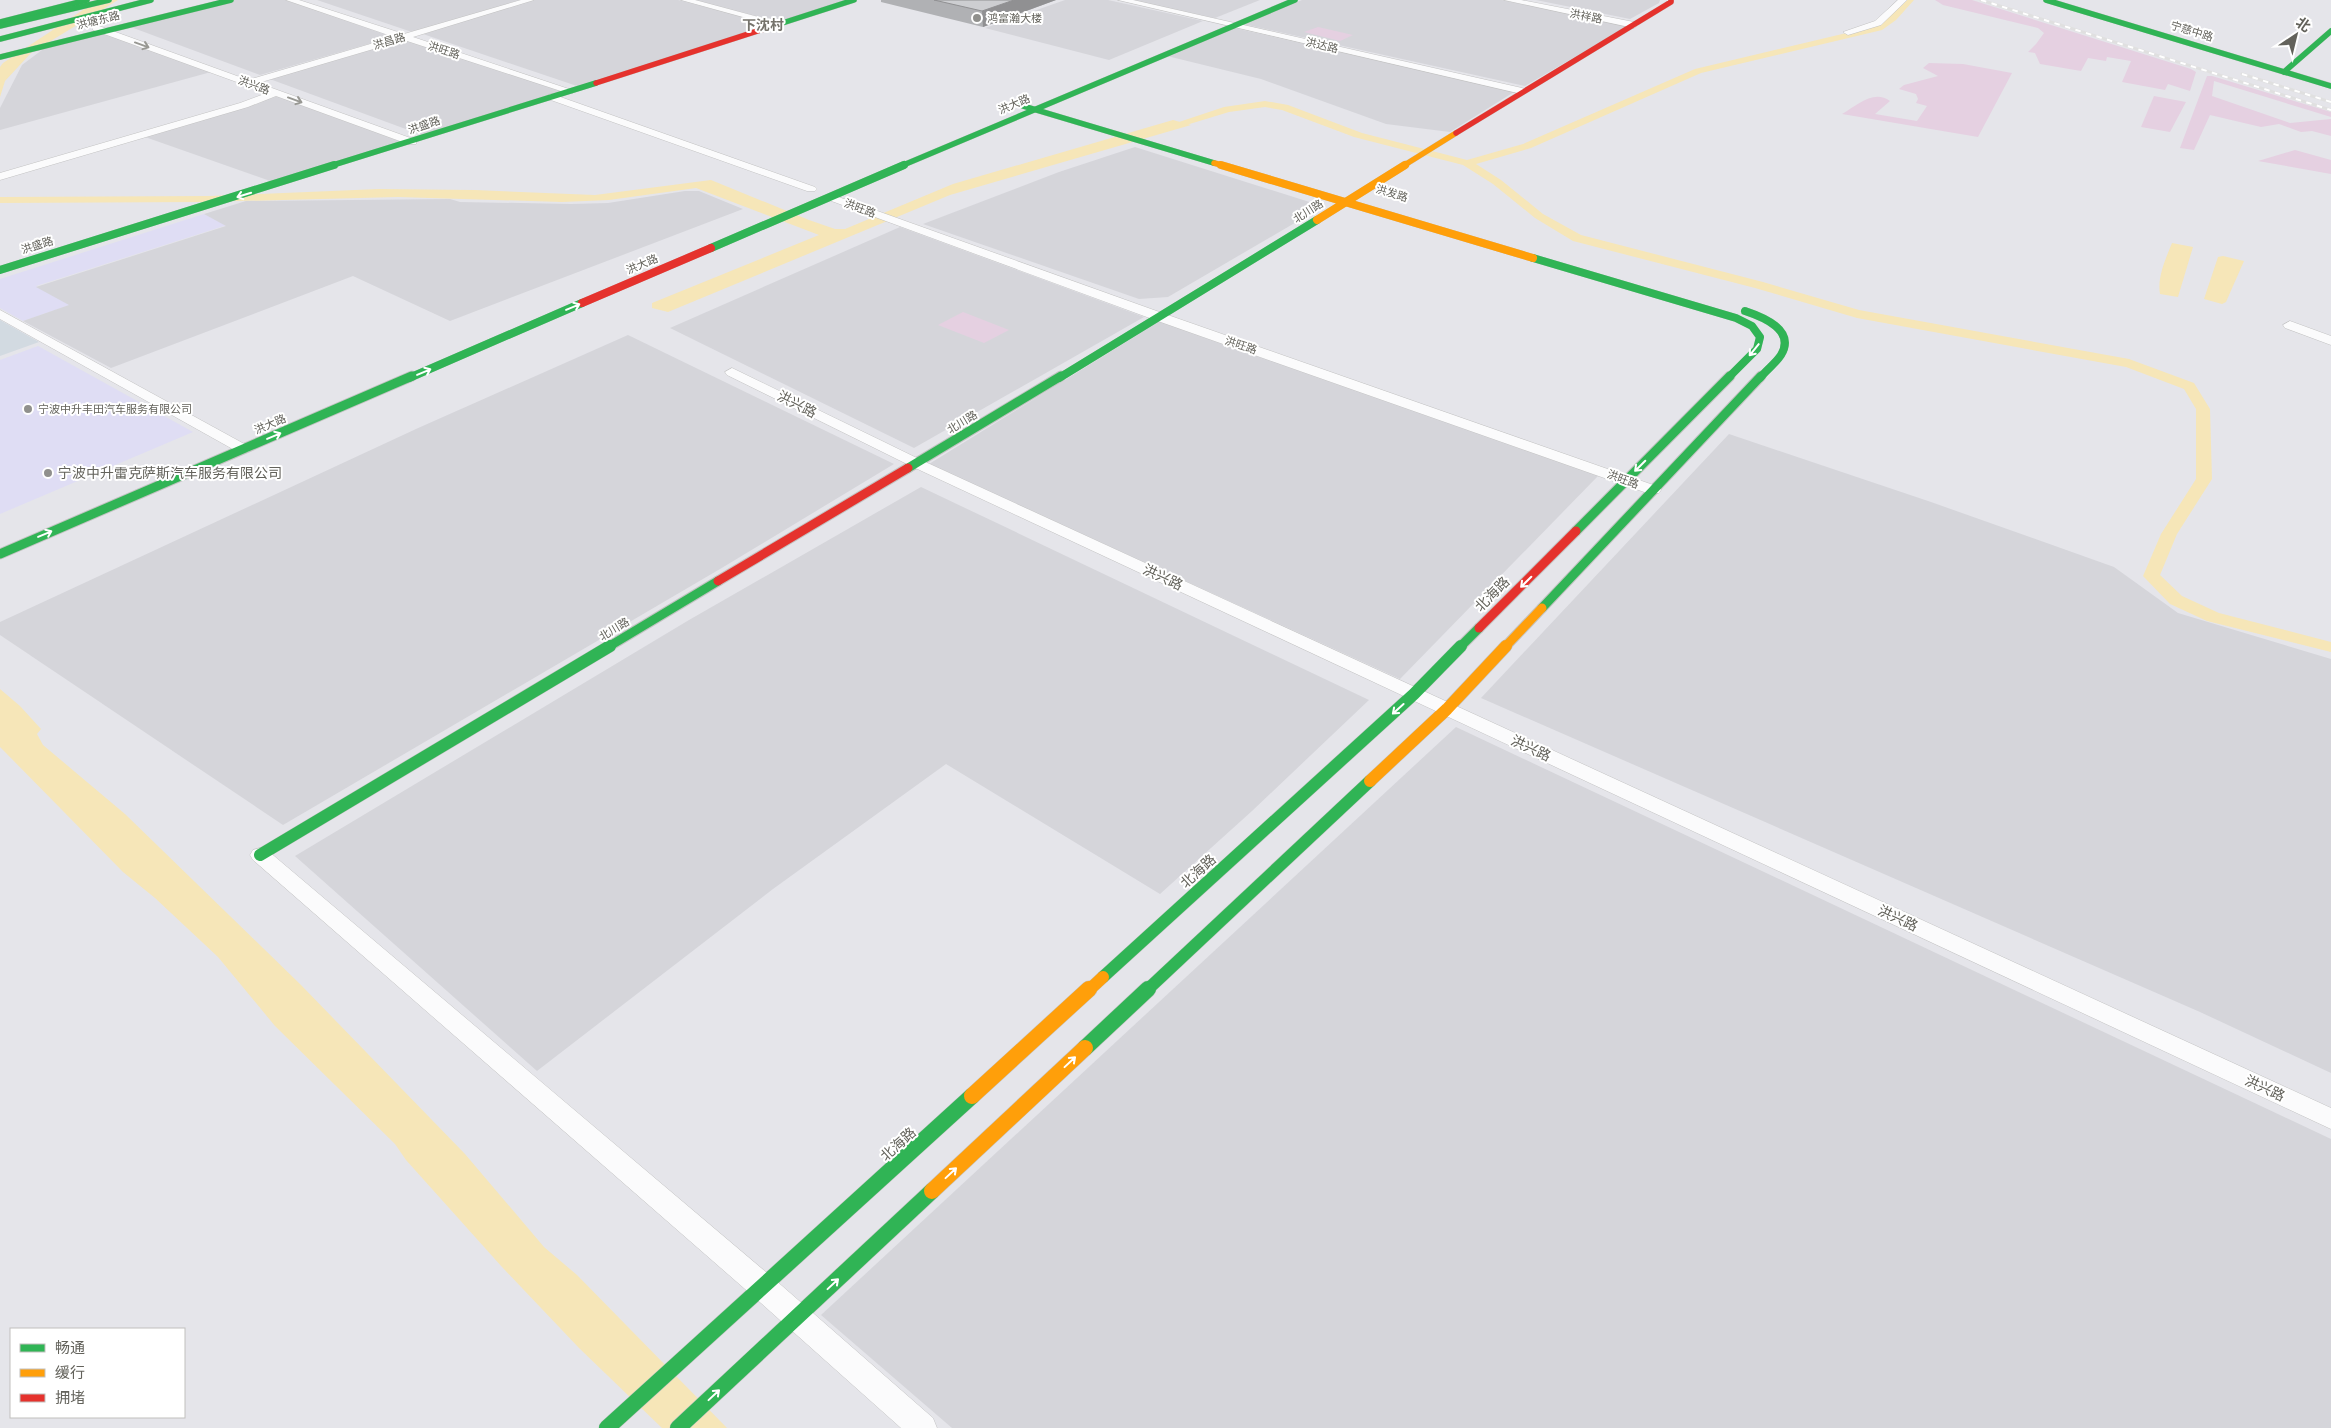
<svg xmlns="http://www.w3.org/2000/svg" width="2331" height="1428" font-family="'Noto Sans','Noto Sans SC',sans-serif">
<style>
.commercial{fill:#dfddf4}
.industrial{fill:#d5d5da}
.medical{fill:#d2dae1}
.green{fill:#e5d0e1}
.water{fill:#f6e6b8}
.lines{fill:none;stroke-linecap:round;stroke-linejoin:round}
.canal{fill:#f6e6b8;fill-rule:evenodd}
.street-casing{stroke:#c3c3c3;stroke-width:1}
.fast-far4-casing{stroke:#c3c3c2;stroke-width:6}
.fast-far3-casing{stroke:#c3c3c2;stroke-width:8}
.fast-far2-casing{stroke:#c3c3c2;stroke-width:11}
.fast-far1-casing{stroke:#c3c3c2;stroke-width:13}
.fast-casing{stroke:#c3c3c2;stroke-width:17}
.slow-far4-casing{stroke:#c3c3c2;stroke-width:6}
.slow-far3-casing{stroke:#c3c3c2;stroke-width:8}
.slow-far2-casing{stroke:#c3c3c2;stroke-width:11}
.slow-far1-casing{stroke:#c3c3c2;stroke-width:13}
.slow-casing{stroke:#c3c3c2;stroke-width:17}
.jam-far2-casing{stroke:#c3c3c2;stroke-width:6}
.jam-far1-casing{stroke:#c3c3c2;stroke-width:8}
.jam-casing{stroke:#c3c3c2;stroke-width:11}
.street{fill:#fbfbfc;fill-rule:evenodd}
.fast-far4{stroke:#30b455;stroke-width:5.5}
.fast-far3{stroke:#30b455;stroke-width:8}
.fast-far2{stroke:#30b455;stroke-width:9}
.fast-far1{stroke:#30b455;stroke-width:12}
.fast{stroke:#30b455;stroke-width:16}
.slow-far4{stroke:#ff9f0a;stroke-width:5.5}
.slow-far3{stroke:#ff9f0a;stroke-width:8}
.slow-far2{stroke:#ff9f0a;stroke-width:9}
.slow-far1{stroke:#ff9f0a;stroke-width:12}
.slow{stroke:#ff9f0a;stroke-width:16}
.jam-far2{stroke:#e5322d;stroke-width:5.5}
.jam-far1{stroke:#e5322d;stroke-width:8}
.jam{stroke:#e5322d;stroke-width:9}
.rail-casing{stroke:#e0e0e0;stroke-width:3}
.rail{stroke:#fff;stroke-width:2;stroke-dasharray:5.5;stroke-linecap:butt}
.wall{fill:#b0b1b4}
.shaded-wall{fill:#909092}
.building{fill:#cdced1;stroke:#909092}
.oneway{stroke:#989893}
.oneway2{stroke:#fff}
.poi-dot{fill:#90908d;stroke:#fff;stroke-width:2}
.labels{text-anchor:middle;stroke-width:4;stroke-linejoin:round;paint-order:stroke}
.far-street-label{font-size:11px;fill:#63625b;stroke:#fff}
.far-poi-label{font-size:11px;fill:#63625b;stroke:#fff;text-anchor:start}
.far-quarter-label{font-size:14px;font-weight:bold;fill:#75736c;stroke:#fff}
.street-label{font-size:14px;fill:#63625b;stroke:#fff}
.poi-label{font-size:14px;fill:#63625b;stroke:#fff;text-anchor:start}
</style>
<rect width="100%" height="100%" fill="#e5e5ea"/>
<g class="commercial">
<path d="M204 214 227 225 36 286 70 305 23 321 0 308V279Z"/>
<path d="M38 346 112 387 193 432 0 514V360Z"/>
</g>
<g class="industrial">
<path d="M233 0H285L396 36 260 75 128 26Z"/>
<path d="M317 0H520L412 32Z"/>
<path d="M534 0H678L771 24 577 86 420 33Z"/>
<path d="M693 0H848L779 22Z"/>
<path d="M1065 0H1108L1203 21 1109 60 985 28Z"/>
<path d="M1130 0H1260L1215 18Z"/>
<path d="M1302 0H1502L1628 26 1525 86 1243 24Z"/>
<path d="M1536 0H1660L1659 3 1630 19Z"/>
<path d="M1234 28 1327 49 1514 92 1450 132 1386 124 1261 79 1167 56Z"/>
<path d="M102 32 211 72 0 130V108L22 65 46 47Z"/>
<path d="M402 38 563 91 422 135 267 78Z"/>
<path d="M278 96 404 142 273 182 145 137Z"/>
<path d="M1135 147 1319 205 1310 214 1168 297 1139 299 923 224 1059 172Z"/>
<path d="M685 191H699L743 209 450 321 353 276 111 368 23 321 69 305 36 287 226 226 204 214 246 201 450 199 460 202 571 204 608 203Z"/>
<path d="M900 227 1144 317 914 448 670 328Z"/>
<path d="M1160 321 1599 475 1400 679 929 464Z"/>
<path d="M628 335 894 464 720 569 283 825 0 635V622L416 429Z"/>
<path d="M1729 434 1931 502 2114 567 2178 613 2331 659V1073L2200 1012 1481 698Z"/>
<path d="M921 487 1369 700 1252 811 1160 894 946 764 773 889 537 1071 295 856 689 620Z"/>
<path d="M1456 727 2331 1139V1428H952L821 1315Z"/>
</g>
<path class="medical" d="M0 320 39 342 0 356Z"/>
<g class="green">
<path d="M1935 0H1972L2191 69 2196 72 2190 91 2168 84 2165 90 2122 82 2131 61 2107 57 2106 61 2088 58 2081 71 2040 64 2035 53 2028 52 2036 44 2044 33 2038 28 1943 5Z"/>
<path d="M1318 27 1353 35 1340 41 1304 32Z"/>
<path d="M1929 63 1963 64 2012 73 1978 137 1842 114C1857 105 1874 89 1890 101L1875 114 1917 121 1927 106 1916 103 1918 99 1916 94 1899 89 1904 85 1938 76 1923 68Z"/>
<path d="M2207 76H2212L2331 112V117L2214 81 2212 96 2290 123 2331 119V136L2312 131 2301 132 2279 124 2261 127 2210 115 2194 150 2180 148Z"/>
<path d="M2154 96 2186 102 2170 132 2141 127Z"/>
<path d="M2295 150 2331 160V174L2258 161Z"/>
<path d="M963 312 1009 330 984 343 938 325Z"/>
</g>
<g class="water">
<path d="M98 0H118L31 53 5 81 0 97V67L3 63Z"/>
<path d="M1173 120 1191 125 950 195 668 312 652 308V303L819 235 696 188 609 200 562 202 398 197 200 202 0 203V197L210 196 379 189 475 190 595 195 711 180 809 220 835 229H845L953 184Z"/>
<path d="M2172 243 2193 247 2178 297 2160 294C2157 277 2166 258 2172 243Z"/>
<path d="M2223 256 2244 261 2226 302 2222 304 2204 299 2218 257Z"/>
<path d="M0 689 20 706 41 729 37 734 43 745 125 814 301 985 465 1154 544 1247 577 1275 727 1428H662L579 1348 502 1267 406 1160 395 1144 275 1026 218 957 155 898 123 872 4 751 0 747Z"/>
</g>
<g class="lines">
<path class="canal" d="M1905 0H1914L1896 20 1882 30 1701 73 1531 148 1476 164 1501 180 1543 214 1581 235 1763 282 1859 310 2129 359 2194 383 2210 409 2212 479 2177 534 2160 575 2182 596 2219 613 2331 642V652L2207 621 2170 604 2143 576 2161 534 2196 479V409L2184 389 2126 367 1857 318 1755 288 1573 241 1535 218 1493 184 1463 165 1354 137 1282 110 1265 107 1229 112 1160 133 1155 130 1224 107 1265 101 1288 105 1362 133 1467 160 1523 144 1695 69 1876 26 1890 16Z"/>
<defs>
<g id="street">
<path d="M286 0H299L404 34 521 0H534L413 37 575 91 573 93H567L404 40 258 83 416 140V144H408L276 96 248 107 0 180V173L240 103 267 93 93 30V26H99L248 80 394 37Z"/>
<path d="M681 0H695L784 24 780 27Z"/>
<path d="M1118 0H1133L1522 88 1527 91 1522 94Z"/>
<path d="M1504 0H1521L1634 22 1638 25 1634 28Z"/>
<path d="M1898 0H1907L1881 25 1848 35 1843 32 1875 21Z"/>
<path d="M552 94 815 187 817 189 815 191H807L548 99V95Z"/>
<path d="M830 194 1165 314 1659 487 1661 490 1659 493H1647L1155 320 826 199 824 197Z"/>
<path d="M0 310 248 446 250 449 248 452H238L0 319Z"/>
<path d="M2290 321 2331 336V345L2285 328 2283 325Z"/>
<path d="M732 368 921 460 2331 1108V1129L911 466 727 375 725 372Z"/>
<path d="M260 848 267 850 773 1278 933 1418 937 1428H901L753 1296 253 860 250 855 253 850Z"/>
</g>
<g id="fast-far4">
<path d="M2046 0 2331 86"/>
<path d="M0 22 87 0"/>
<path d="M0 26 109 0"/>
<path d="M770 27 854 0"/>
<path d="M0 39 151 0"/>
<path d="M0 57 231 0"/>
<path d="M2284 72 2331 31"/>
<path d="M1013 103 1214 163"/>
<path d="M330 166 596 83"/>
<path d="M901 166 1295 0"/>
</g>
<g id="fast-far3">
<path d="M711 248 904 165"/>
<path d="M1533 258 1736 318 1752 326 1760 337 1757 349 1728 378"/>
<path d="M0 270 334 165"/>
<path d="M1745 311C1763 317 1796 330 1781 355 1776 363 1766 370 1760 378"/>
<path d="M409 378 582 303"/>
<path d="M1059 378 1317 220"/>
</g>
<g id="fast-far2">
<path d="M908 468 1061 376"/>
<path d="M1576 531 1730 376"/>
<path d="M0 554 412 376"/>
<path d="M1542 608 1761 376"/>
<path d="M608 647 718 581"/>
<path d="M1460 647 1479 628"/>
</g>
<g id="fast-far1">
<path d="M260 855 610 646"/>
<path d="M1103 977 1414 694 1461 646"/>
<path d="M1146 991 1370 781"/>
</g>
<g id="fast">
<path d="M1085 1048 1148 989"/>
<path d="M607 1428 972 1096"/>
<path d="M678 1428 932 1191"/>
</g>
<g id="slow-far4">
<path d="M1214 163 1225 166"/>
<path d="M1403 166 1456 133"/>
</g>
<g id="slow-far3">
<path d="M1221 165 1533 258"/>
<path d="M1317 220 1405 165"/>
</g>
<path id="slow-far2" d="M1505 647 1542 608"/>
<g id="slow-far1">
<path d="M1370 781 1447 709 1506 646"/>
<path d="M1088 991 1103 977"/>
</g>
<g id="slow">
<path d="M972 1096 1089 989"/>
<path d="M932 1191 1085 1048"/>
</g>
<g id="jam-far2">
<path d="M596 83 770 27"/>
<path d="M1456 133 1671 2V0"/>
</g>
<path id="jam-far1" d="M582 303 711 248"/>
<g id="jam">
<path d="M718 581 908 468"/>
<path d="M1479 628 1576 531"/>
</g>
</defs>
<use href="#street" class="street-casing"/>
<use href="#fast-far4" class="fast-far4-casing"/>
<use href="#fast-far3" class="fast-far3-casing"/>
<use href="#fast-far2" class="fast-far2-casing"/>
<use href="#fast-far1" class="fast-far1-casing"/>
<use href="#fast" class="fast-casing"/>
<use href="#slow-far4" class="slow-far4-casing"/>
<use href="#slow-far3" class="slow-far3-casing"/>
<use href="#slow-far2" class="slow-far2-casing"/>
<use href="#slow-far1" class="slow-far1-casing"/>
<use href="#slow" class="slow-casing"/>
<use href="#jam-far2" class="jam-far2-casing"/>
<use href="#jam-far1" class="jam-far1-casing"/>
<use href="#jam" class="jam-casing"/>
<use href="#street" class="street"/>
<use href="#fast-far4" class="fast-far4"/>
<use href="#fast-far3" class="fast-far3"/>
<use href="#fast-far2" class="fast-far2"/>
<use href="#fast-far1" class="fast-far1"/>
<use href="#fast" class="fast"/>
<use href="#slow-far4" class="slow-far4"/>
<use href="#slow-far3" class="slow-far3"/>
<use href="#slow-far2" class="slow-far2"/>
<use href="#slow-far1" class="slow-far1"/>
<use href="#slow" class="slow"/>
<use href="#jam-far2" class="jam-far2"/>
<use href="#jam-far1" class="jam-far1"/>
<use href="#jam" class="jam"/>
<defs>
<g id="rail">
<path d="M1981 0 2331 110"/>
<path d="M2242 74 2331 102"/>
</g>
</defs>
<use href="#rail" class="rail-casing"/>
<use href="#rail" class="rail"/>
</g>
<path class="wall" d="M881 0H1056L983 27 881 2Z"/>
<path class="shaded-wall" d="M1014 0H1056L983 27 982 11Z"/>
<path class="building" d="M934 0H1014L982 11Z"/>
<defs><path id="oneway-shaft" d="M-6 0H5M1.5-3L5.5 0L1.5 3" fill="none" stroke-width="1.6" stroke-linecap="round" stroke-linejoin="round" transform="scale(1.25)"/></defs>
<g class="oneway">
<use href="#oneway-shaft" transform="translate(142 45) rotate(20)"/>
<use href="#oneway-shaft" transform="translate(295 100) rotate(20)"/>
</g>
<g class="oneway2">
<use href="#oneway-shaft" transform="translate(244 195) rotate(163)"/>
<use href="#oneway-shaft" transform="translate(573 307) rotate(-23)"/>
<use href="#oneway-shaft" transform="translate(1754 350) rotate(129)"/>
<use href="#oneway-shaft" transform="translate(424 372) rotate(-23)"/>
<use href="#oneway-shaft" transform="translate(274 436) rotate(-23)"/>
<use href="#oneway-shaft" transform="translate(1640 466) rotate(135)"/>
<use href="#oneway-shaft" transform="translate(45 534) rotate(-23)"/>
<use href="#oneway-shaft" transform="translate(1526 582) rotate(135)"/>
<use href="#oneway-shaft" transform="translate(1398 709) rotate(138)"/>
<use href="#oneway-shaft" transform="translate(1070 1062) rotate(-43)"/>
<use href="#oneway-shaft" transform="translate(951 1173) rotate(-43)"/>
<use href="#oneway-shaft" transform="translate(833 1284) rotate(-43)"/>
<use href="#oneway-shaft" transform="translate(714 1395) rotate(-43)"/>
</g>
<g class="poi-dot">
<circle cx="977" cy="18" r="5"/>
<circle cx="28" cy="409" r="5"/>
<circle cx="48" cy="473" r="5"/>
</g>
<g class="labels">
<g class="far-street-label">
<text transform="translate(1586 16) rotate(11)" y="4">洪祥路</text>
<text transform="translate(98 20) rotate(-14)" y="4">洪塘东路</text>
<text transform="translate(2192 31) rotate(17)" y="4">宁慈中路</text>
<text transform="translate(389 41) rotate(-16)" y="4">洪昌路</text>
<text transform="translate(1322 45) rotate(13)" y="4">洪达路</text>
<text transform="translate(444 50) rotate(18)" y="4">洪旺路</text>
<text transform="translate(254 85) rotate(20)" y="4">洪兴路</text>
<text transform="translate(1014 104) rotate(-23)" y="4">洪大路</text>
<text transform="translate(424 125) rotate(-18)" y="4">洪盛路</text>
<text transform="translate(1392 193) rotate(17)" y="4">洪发路</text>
<text transform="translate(860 208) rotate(20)" y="4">洪旺路</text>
<text transform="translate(1308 211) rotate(-32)" y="4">北川路</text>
<text transform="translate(37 245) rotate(-17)" y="4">洪盛路</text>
<text transform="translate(642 264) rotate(-23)" y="4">洪大路</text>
<text transform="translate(1241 345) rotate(19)" y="4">洪旺路</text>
<text transform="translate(962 422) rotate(-31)" y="4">北川路</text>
<text transform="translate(270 424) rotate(-23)" y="4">洪大路</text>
<text transform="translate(1623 479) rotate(20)" y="4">洪旺路</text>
<text transform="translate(614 629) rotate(-31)" y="4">北川路</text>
</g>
<g class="far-poi-label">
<text x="987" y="22">鸿富瀚大楼</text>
<text x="38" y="413">宁波中升丰田汽车服务有限公司</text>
</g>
<g class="far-quarter-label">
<text x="763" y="30">下沈村</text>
</g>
<g class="street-label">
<text transform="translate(797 404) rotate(27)" y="5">洪兴路</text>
<text transform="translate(1163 577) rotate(25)" y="5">洪兴路</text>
<text transform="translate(1492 594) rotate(-45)" y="5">北海路</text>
<text transform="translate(1531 748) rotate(25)" y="5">洪兴路</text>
<text transform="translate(1198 871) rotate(-42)" y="5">北海路</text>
<text transform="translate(1898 918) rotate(25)" y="5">洪兴路</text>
<text transform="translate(2265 1088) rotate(25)" y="5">洪兴路</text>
<text transform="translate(898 1144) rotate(-42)" y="5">北海路</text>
</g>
<g class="poi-label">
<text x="58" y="478">宁波中升雷克萨斯汽车服务有限公司</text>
</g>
</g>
<rect x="10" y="1328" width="175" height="90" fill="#ffffff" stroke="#c1c0bd"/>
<rect x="20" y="1344" width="25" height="8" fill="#30b455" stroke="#c1c0bd"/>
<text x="55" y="1353" font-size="15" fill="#63625b">畅通</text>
<rect x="20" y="1369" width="25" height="8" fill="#ff9f0a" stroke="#c1c0bd"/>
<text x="55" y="1378" font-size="15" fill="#63625b">缓行</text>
<rect x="20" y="1394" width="25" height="8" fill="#e5322d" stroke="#c1c0bd"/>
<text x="55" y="1403" font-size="15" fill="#63625b">拥堵</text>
<g transform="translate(2296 35) rotate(35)" stroke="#ffffff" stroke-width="4" paint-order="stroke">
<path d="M0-4L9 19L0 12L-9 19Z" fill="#63625b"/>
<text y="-8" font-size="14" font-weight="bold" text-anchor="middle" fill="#63625b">北</text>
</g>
</svg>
